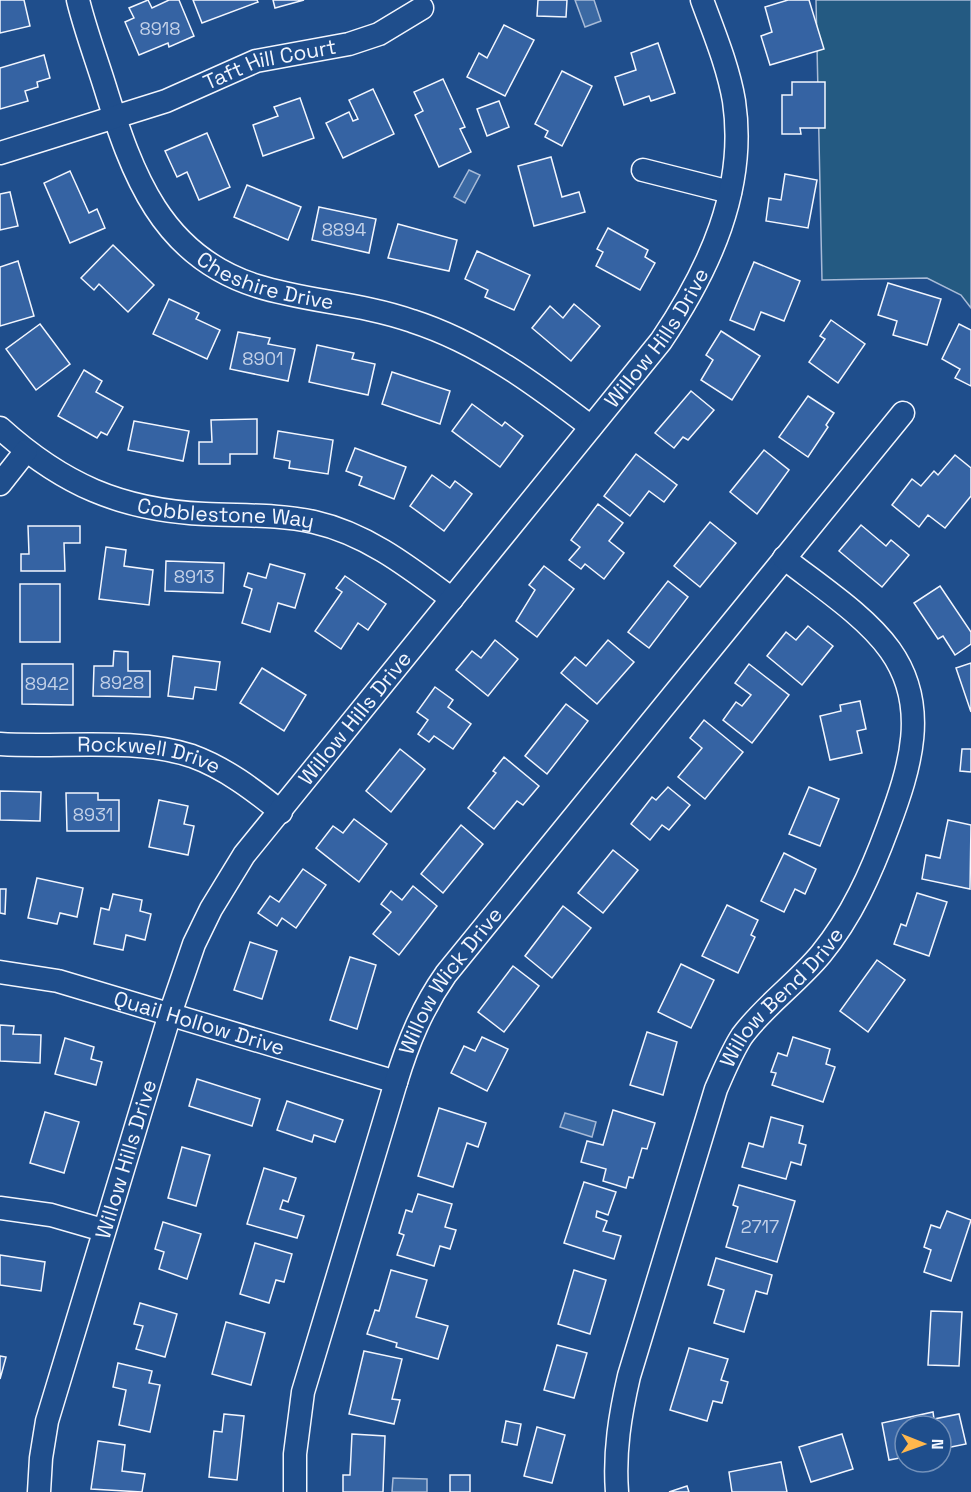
<svg xmlns="http://www.w3.org/2000/svg" width="971" height="1492" font-family="'Space Grotesk',sans-serif">
<style>
.green{fill:#245a82;stroke:#a8bbd7;stroke-width:1.5}
.water{fill:#3b69a3;stroke:#a8bbd7;stroke-width:1.5}
.building{fill:#3563a3;stroke:#f2f6ff;stroke-width:1.5}
.lines{fill:none;stroke-linecap:round;stroke-linejoin:round}
.minor-casing{stroke:#f2f6ff;stroke-width:25}
.minor{stroke:#1f4e8c;stroke-width:22}
.labels{text-anchor:middle;stroke-width:4.5;stroke-linejoin:round;paint-order:stroke}
.number-label{font-size:18px;fill:#c3d1e8}
.street-label{font-size:21px;fill:#f2f6ff;stroke:#1f4e8c}
</style>
<rect width="100%" height="100%" fill="#1f4e8c"/>
<path class="green" d="M816 0H971V308L961 295 927 278 822 280Z"/>
<g class="water">
<path d="M575 0H594L601 21 585 27Z"/>
<path d="M469 170 480 175 465 203 454 197Z"/>
<path d="M565 1113 596 1122 592 1137 560 1127Z"/>
<path d="M393 1478 427 1479V1492H392Z"/>
</g>
<g class="building">
<path d="M0 0H24L30 26 0 33Z"/>
<path d="M148 0 152 8 169 0H179L194 36 169 47 168 43 139 55 125 22 134 18 129 8Z"/>
<path d="M193 0H257L258 2 202 23Z"/>
<path d="M273 0H304L275 8Z"/>
<path d="M538 0H567L566 17 537 16Z"/>
<path d="M788 0H809L824 49 770 65 761 36 772 32 765 7Z"/>
<path d="M504 25 534 40 505 96 467 77 479 53 487 58Z"/>
<path d="M658 43 675 93 651 101 649 96 624 105 615 77 636 70 631 53Z"/>
<path d="M44 55 50 78 37 82 38 87 25 91 28 101 0 109V68Z"/>
<path d="M562 71 592 86 562 146 545 137 548 131 535 124Z"/>
<path d="M443 79 465 127 460 129 471 152 439 167 415 115 423 111 414 92Z"/>
<path d="M792 82H825V128H800L801 134H782V95H792Z"/>
<path d="M373 89 394 134 343 158 326 123 349 112 353 121 358 119 349 100Z"/>
<path d="M300 98 314 138 263 156 253 125 278 116 274 107Z"/>
<path d="M499 101 509 127 487 136 477 109Z"/>
<path d="M207 133 230 187 199 200 187 172 177 177 165 151Z"/>
<path d="M551 157 562 197 579 192 585 212 534 226 518 166Z"/>
<path d="M70 171 89 213 97 209 105 228 70 243 44 183Z"/>
<path d="M785 174 817 180 808 228 766 221 769 198 781 200Z"/>
<path d="M247 185 301 207 288 240 234 217Z"/>
<path d="M10 192 18 226 0 230V194Z"/>
<path d="M319 207 376 219 369 253 312 240Z"/>
<path d="M398 224 457 240 449 271 388 258Z"/>
<path d="M608 228 648 250 645 257 655 263 640 290 596 266 603 252 597 249Z"/>
<path d="M113 245 154 285 128 312 99 284 94 290 81 278Z"/>
<path d="M477 251 530 275 514 310 485 297 488 290 465 279Z"/>
<path d="M18 261 34 316 0 326V267Z"/>
<path d="M754 262 800 281 784 321 761 312 754 330 730 320Z"/>
<path d="M888 283 941 299 927 345 893 335 897 321 878 315Z"/>
<path d="M169 299 199 313 196 319 220 330 207 359 153 334Z"/>
<path d="M574 304 600 326 571 361 532 328 550 306 563 318Z"/>
<path d="M831 320 865 344 838 383 809 362 825 339 820 336Z"/>
<path d="M40 324 70 364 36 390 6 349Z"/>
<path d="M959 324 971 330V386L955 378 960 369 942 359Z"/>
<path d="M721 331 760 356 732 400 701 380 713 360 706 355Z"/>
<path d="M238 332 270 338 268 344 295 349 288 381 230 369Z"/>
<path d="M317 345 354 353 352 359 375 364 368 395 309 382Z"/>
<path d="M84 370 102 381 96 392 123 407 107 435 101 432 97 438 58 416Z"/>
<path d="M392 372 450 391 440 424 382 404Z"/>
<path d="M691 391 714 410 688 440 683 437 674 448 655 433Z"/>
<path d="M808 396 834 413 826 425 828 427 808 457 779 437Z"/>
<path d="M472 404 502 426 505 422 523 436 500 467 452 431Z"/>
<path d="M257 419V454H230V464H199V442H212L211 420Z"/>
<path d="M134 421 189 431 183 461 128 450Z"/>
<path d="M278 431 333 440 328 474 289 468 290 461 274 458Z"/>
<path d="M355 448 406 467 394 499 359 485 362 477 346 471Z"/>
<path d="M764 450 789 470 757 514 730 492Z"/>
<path d="M636 454 677 485 664 502 649 491 630 516 604 496Z"/>
<path d="M955 455 971 468V496L945 528 928 515 919 527 892 505 912 479 921 486 934 471 938 475Z"/>
<path d="M432 475 450 488 455 481 472 494 444 531 410 506Z"/>
<path d="M598 504 623 523 609 541 624 553 604 579 585 564 581 569 569 560 580 547 571 540Z"/>
<path d="M710 522 736 543 700 587 674 566Z"/>
<path d="M861 525 886 546 891 540 909 555 882 587 839 551Z"/>
<path d="M28 526H80V543H64L65 571H21V554H29Z"/>
<path d="M106 547 126 550 124 566 153 570 149 605 99 599Z"/>
<path d="M166 561 224 563 223 593 165 591Z"/>
<path d="M270 564 305 574 295 608 278 603 270 632 242 623 252 589 244 586 248 573 266 578Z"/>
<path d="M544 566 574 589 537 637 516 621 535 590 529 585Z"/>
<path d="M345 576 386 604 368 630 358 623 341 649 315 631 342 592 336 588Z"/>
<path d="M668 581 688 597 649 648 628 632Z"/>
<rect x="20" y="584" width="40" height="58"/>
<path d="M940 586 971 632V644L955 655 943 636 938 639 914 603Z"/>
<path d="M808 626 833 646 802 685 767 656 786 632 796 640Z"/>
<path d="M495 640 518 659 488 696 456 670 472 651 481 658Z"/>
<path d="M608 640 634 662 597 704 561 673 575 657 586 666Z"/>
<path d="M114 651 128 652V671H150V697L93 696 94 666H113Z"/>
<path d="M173 656 220 662 216 690 195 687 193 699 168 696Z"/>
<path d="M971 663V712L956 668Z"/>
<path d="M22 664H73V705L22 704Z"/>
<path d="M749 664 789 695 752 743 723 720 736 702 742 706 751 695 735 683Z"/>
<path d="M262 668 306 695 284 731 240 703Z"/>
<path d="M435 687 453 700 448 707 471 724 453 749 434 736 429 742 418 734 428 720 417 712Z"/>
<path d="M860 701 866 729 857 731 862 753 830 760 820 716 841 711 840 705Z"/>
<path d="M566 704 588 721 547 774 525 756Z"/>
<path d="M704 720 743 752 705 799 678 777 702 748 690 738Z"/>
<path d="M400 749 425 769 391 812 366 791Z"/>
<path d="M962 749H971V772L960 771Z"/>
<path d="M504 757 539 786 523 805 517 801 494 829 468 808 496 773 493 771Z"/>
<path d="M668 787 690 805 669 830 662 825 650 840 631 824 652 797 656 800Z"/>
<path d="M809 787 839 799 820 846 789 834Z"/>
<path d="M0 791 41 792 40 821 0 820Z"/>
<path d="M66 793H98V800H119V831H67Z"/>
<path d="M159 800 188 806 184 824 194 826 188 855 149 847Z"/>
<path d="M354 819 387 844 359 882 316 848 333 826 343 833Z"/>
<path d="M948 820 971 825 970 889 922 879 926 855 940 858Z"/>
<path d="M461 825 483 844 443 893 421 874Z"/>
<path d="M613 850 638 870 603 913 578 893Z"/>
<path d="M784 853 816 869 805 894 795 889 784 912 761 901Z"/>
<path d="M303 869 326 885 296 928 282 918 277 926 258 913 270 896 279 902Z"/>
<path d="M37 878 83 888 77 917 60 913 57 924 28 918Z"/>
<path d="M413 886 437 906 399 955 373 934 391 912 381 904 391 891 402 900Z"/>
<path d="M0 889H6L5 914 0 913Z"/>
<path d="M917 893 947 902 929 956 894 944 901 924 906 926Z"/>
<path d="M113 894 142 900 140 911 151 914 145 940 126 935 123 950 94 944 101 908 109 910Z"/>
<path d="M727 905 758 920 751 935 755 937 738 973 702 956Z"/>
<path d="M563 906 591 928 552 978 525 956Z"/>
<path d="M250 942 277 951 262 999 234 990Z"/>
<path d="M350 957 376 965 357 1029 330 1020Z"/>
<path d="M877 960 905 980 868 1032 840 1011Z"/>
<path d="M681 964 714 980 691 1028 658 1012Z"/>
<path d="M513 966 539 986 504 1032 478 1012Z"/>
<path d="M0 1025 14 1026 13 1034 41 1035 40 1063 0 1061Z"/>
<path d="M647 1032 677 1042 663 1095 630 1085Z"/>
<path d="M482 1037 508 1049 487 1091 451 1073 464 1046 475 1051Z"/>
<path d="M793 1037 830 1049 826 1064 835 1067 823 1102 772 1085 776 1073 771 1072 778 1053 787 1056Z"/>
<path d="M65 1038 94 1047 91 1059 102 1062 96 1085 55 1074Z"/>
<path d="M197 1079 260 1099 252 1126 189 1106Z"/>
<path d="M287 1101 343 1120 335 1142 314 1135 312 1142 277 1130Z"/>
<path d="M439 1108 486 1123 478 1147 467 1143 453 1187 418 1176Z"/>
<path d="M613 1110 655 1123 647 1149 642 1148 633 1178 629 1177 626 1188 603 1181 606 1169 581 1162 587 1141 603 1145Z"/>
<path d="M45 1112 79 1122 64 1173 30 1163Z"/>
<path d="M771 1117 803 1126 799 1143 806 1145 801 1165 791 1162 786 1179 742 1167 749 1143 763 1147Z"/>
<path d="M182 1147 210 1155 196 1206 168 1198Z"/>
<path d="M264 1168 296 1178 288 1202 283 1200 280 1209 304 1216 297 1238 247 1224Z"/>
<path d="M584 1182 616 1192 608 1215 597 1211 596 1217 607 1221 603 1231 621 1236 614 1259 564 1243Z"/>
<path d="M739 1185 795 1201 777 1262 726 1247 738 1207 733 1205Z"/>
<path d="M418 1194 452 1204 445 1227 456 1230 450 1249 440 1246 434 1266 397 1255 404 1235 399 1233 406 1210 412 1212Z"/>
<path d="M947 1211 971 1220 951 1281 924 1272 931 1250 924 1247 931 1225 940 1228Z"/>
<path d="M163 1222 201 1234 187 1279 159 1269 164 1252 155 1249Z"/>
<path d="M255 1243 292 1254 284 1282 276 1280 269 1303 240 1294Z"/>
<path d="M0 1255 45 1262 41 1291 0 1285Z"/>
<path d="M716 1258 772 1275 767 1294 756 1291 744 1332 714 1323 724 1290 708 1285Z"/>
<path d="M391 1270 427 1280 416 1317 448 1326 438 1359 396 1347 397 1343 367 1334 375 1310 379 1311Z"/>
<path d="M574 1270 606 1280 590 1334 558 1324Z"/>
<path d="M140 1303 177 1314 165 1357 136 1349 143 1326 134 1324Z"/>
<path d="M931 1311 962 1312 959 1366 928 1365Z"/>
<path d="M226 1322 265 1333 251 1385 212 1374Z"/>
<path d="M557 1345 587 1353 574 1398 544 1390Z"/>
<path d="M689 1348 728 1359 721 1380 728 1382 722 1403 713 1401 707 1421 670 1410Z"/>
<path d="M364 1351 402 1359 392 1399 400 1400 394 1424 349 1414Z"/>
<path d="M0 1356 6 1357 0 1379Z"/>
<path d="M118 1363 152 1371 149 1383 160 1385 150 1432 119 1425 126 1390 113 1387Z"/>
<path d="M933 1412 934 1419 959 1414 966 1444 941 1449V1426H905V1457L889 1460 882 1423Z"/>
<path d="M224 1414 244 1416 237 1480 209 1477 214 1431 222 1432Z"/>
<path d="M506 1421 521 1424 517 1445 502 1442Z"/>
<path d="M537 1427 565 1435 552 1483 524 1476Z"/>
<path d="M352 1434 385 1436 383 1492H343V1475H350Z"/>
<path d="M842 1434 853 1469 811 1482 799 1447Z"/>
<path d="M98 1441 125 1445 122 1471 145 1474 142 1492 91 1489Z"/>
<path d="M781 1462 787 1492H732L729 1472Z"/>
<rect x="450" y="1475" width="20" height="17"/>
<path d="M687 1486 689 1492H669Z"/>
</g>
<g class="lines">
<defs>
<g id="minor">
<path id="s1" d="M78 0C85 29 96 58 105 87 132 174 161 256 257 286 308 302 361 303 412 321 480 343 535 384 591 427"/>
<path id="s2" d="M0 153 166 101 256 61 349 44 379 34 422 8"/>
<path d="M643 170 730 192"/>
<path id="s3" d="M0 428C62 484 120 510 205 514 241 516 278 514 314 522 367 534 409 567 452 599"/>
<path d="M0 484 26 451"/>
<path id="s4" d="M0 744C60 748 134 737 192 756 225 768 254 790 281 812"/>
<path id="s5" d="M0 972 58 981 396 1082"/>
<path d="M0 1208 51 1215 103 1230"/>
<path id="s6" d="M39 1492 41 1458 47 1421 170 1014 194 944 211 909 244 855 661 341C709 270 747 189 734 101 728 66 714 33 702 0"/>
<path id="s7" d="M295 1492V1454L303 1392 396 1082C408 1043 422 1008 446 974L903 413"/>
<path id="s8" d="M617 1492C614 1452 620 1415 629 1376L716 1089C724 1071 731 1053 742 1036 764 1006 797 983 821 954 852 916 871 873 888 827 910 768 930 706 890 650 865 615 818 585 784 558"/>
</g>
</defs>
<use href="#minor" class="minor-casing"/>
<use href="#minor" class="minor"/>
</g>
<g class="labels">
<g class="number-label">
<text x="160" y="35">8918</text>
<text x="344" y="236">8894</text>
<text x="263" y="365">8901</text>
<text x="194" y="583">8913</text>
<text x="122" y="689">8928</text>
<text x="47" y="690">8942</text>
<text x="93" y="821">8931</text>
<text x="760" y="1233">2717</text>
</g>
<g class="street-label">
<text dy="7" stroke="none"><textPath href="#s2" startOffset="285">Taft Hill Court</textPath></text>
<text dy="7" stroke="none"><textPath href="#s1" startOffset="360">Cheshire Drive</textPath></text>
<text dy="7" stroke="none"><textPath href="#s6" startOffset="1335">Willow Hills Drive</textPath></text>
<text dy="7" stroke="none"><textPath href="#s3" startOffset="248">Cobblestone Way</textPath></text>
<text dy="7" stroke="none"><textPath href="#s6" startOffset="849">Willow Hills Drive</textPath></text>
<text dy="7" stroke="none"><textPath href="#s4" startOffset="150">Rockwell Drive</textPath></text>
<text dy="7" stroke="none"><textPath href="#s7" startOffset="540">Willow Wick Drive</textPath></text>
<text dy="7" stroke="none"><textPath href="#s8" startOffset="531">Willow Bend Drive</textPath></text>
<text dy="7" stroke="none"><textPath href="#s5" startOffset="206">Quail Hollow Drive</textPath></text>
<text dy="7" stroke="none"><textPath href="#s6" startOffset="345">Willow Hills Drive</textPath></text>
</g>
</g>
<g transform="translate(923 1444) rotate(91)"><circle r="28" fill="#1f4e8c" stroke="#7391ba" stroke-width="1.5"/>
<path d="M0-4.5L10 22L0 15L-10 22Z" fill="#ffb74d"/>
<text y="-9" font-size="16" font-weight="bold" text-anchor="middle" fill="#f2f6ff">N</text>
</g>
</svg>
